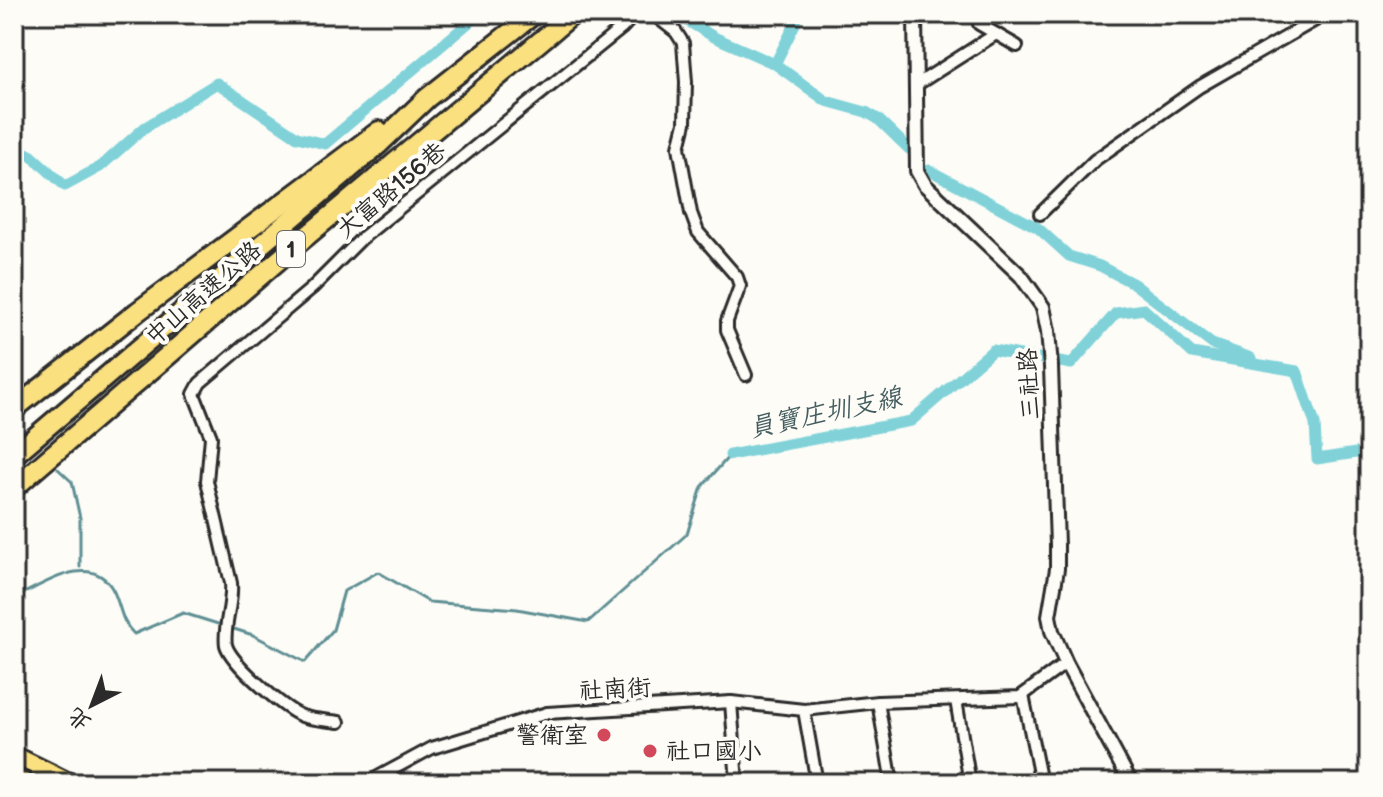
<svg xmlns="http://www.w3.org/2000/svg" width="1383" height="797" font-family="'Balsamiq Sans','LXGW WenKai TC',sans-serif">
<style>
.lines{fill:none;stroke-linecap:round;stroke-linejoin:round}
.stream{stroke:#5e8f93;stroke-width:3}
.canal{stroke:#80d2d8;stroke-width:11}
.minor-casing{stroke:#2b2b2b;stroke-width:16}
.tertiary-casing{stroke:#2b2b2b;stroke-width:18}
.primary-casing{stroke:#2b2b2b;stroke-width:22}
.motorway-casing{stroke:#2b2b2b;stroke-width:24}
.minor{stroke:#fdfcf7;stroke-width:10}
.tertiary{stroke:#fdfcf7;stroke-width:12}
.primary{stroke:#fbe080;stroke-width:16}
.motorway{stroke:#fbe080;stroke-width:18}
.poi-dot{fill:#d1495b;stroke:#fdfcf7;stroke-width:3}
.labels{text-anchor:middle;stroke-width:8;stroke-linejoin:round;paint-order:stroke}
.shield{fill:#fdfcf7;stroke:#6a6a68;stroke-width:2}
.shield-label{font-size:22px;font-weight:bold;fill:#2b2b2b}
.street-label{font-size:24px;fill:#2b2b2b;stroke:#fdfcf7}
.poi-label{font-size:24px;fill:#2b2b2b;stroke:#fdfcf7;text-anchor:end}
.water-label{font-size:26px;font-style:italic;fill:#445d5f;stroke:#fdfcf7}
</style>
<rect width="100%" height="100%" fill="#fdfcf7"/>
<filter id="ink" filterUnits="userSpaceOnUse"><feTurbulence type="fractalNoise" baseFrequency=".0125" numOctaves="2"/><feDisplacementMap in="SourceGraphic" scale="16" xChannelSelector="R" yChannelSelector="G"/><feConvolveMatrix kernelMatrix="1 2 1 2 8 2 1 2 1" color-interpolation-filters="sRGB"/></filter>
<g filter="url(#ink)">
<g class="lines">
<g class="stream">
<path d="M58 469 72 482 80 518V567"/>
<path d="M14 598C43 585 92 550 113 590 121 605 120 621 134 634L183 613 253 635 305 662 333 630 344 591 378 572 429 602 517 609 588 622 687 534 702 487 730 455"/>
</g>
<g class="canal">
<path d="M676 14 714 37 775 64 826 101 866 112 878 119 909 149"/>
<path d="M775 64 796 22 785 14"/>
<path d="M14 147 32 156 65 186 100 167 144 128 217 83 297 137 325 144 479 14"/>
<path d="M929 170 1038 228 1069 256 1100 266 1134 284 1212 344 1251 358"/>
<path d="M730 455 911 421 993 350 1071 364 1116 313 1144 309 1192 353 1297 371 1315 424 1317 459 1369 451"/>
</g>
<defs>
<g id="minor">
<path d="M653 14 676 32 683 43 686 82 685 123 679 147 691 213 698 232 737 277 740 286 727 321V330L746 375"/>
<path d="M1298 14 1304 25"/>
<path d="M979 24 1017 46"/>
<path d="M916 85 996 34"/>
<path d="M1040 214 1095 160 1199 87 1326 14"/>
<path d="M1023 695 1041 783"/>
<path d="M956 700 970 783"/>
<path d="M731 702 737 783"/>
<path d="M878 702 892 783"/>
<path d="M804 710 878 702 1020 697 1066 663"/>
<path d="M339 722C327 720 313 720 302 716 284 709 231 663 226 645 223 628 233 603 231 583L207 481 211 437 194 394 200 383 312 288 361 239 622 28 635 14"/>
<path d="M367 783 432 748 547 713 731 702 804 710 817 783"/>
</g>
<path id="tertiary" d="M915 14 917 171 925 185 1021 276 1043 307 1048 331 1051 367 1057 545V569L1049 616 1052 631 1066 663 1131 783"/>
<g id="primary">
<path d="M14 755 71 783"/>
<path d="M14 776 27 783"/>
</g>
<g id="motorway">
<path d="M14 409 137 312 379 131"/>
<path d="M14 455 378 145 427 98 534 14"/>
<path d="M14 488 302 240 573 14"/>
</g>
</defs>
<use href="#minor" class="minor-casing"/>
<use href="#tertiary" class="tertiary-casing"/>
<use href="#primary" class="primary-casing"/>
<use href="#motorway" class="motorway-casing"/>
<use href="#minor" class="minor"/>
<use href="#tertiary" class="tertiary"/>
<use href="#primary" class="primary"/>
<use href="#motorway" class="motorway"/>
</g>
</g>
<g class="poi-dot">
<circle cx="604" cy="735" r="8"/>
<circle cx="650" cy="751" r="8"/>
</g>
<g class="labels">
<rect class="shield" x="277" y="231" width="28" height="36" rx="6"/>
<g class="shield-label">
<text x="291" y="257">1</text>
</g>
<g class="street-label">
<text transform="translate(391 190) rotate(-40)" y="8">大富路156巷</text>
<text transform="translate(203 293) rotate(-41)" y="8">中山高速公路</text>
<text transform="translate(1029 384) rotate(-93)" y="8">三社路</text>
<text transform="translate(615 689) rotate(-3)" y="8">社南街</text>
</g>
<g class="poi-label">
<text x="588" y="743">警衛室</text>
<text x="666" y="759" text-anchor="start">社口國小</text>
</g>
<g class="water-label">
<text transform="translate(825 412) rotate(-12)" y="9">員寶庄圳支線</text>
</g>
</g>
<rect width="1383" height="797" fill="none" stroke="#fdfcf7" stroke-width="48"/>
<rect x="24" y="24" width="1335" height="749" fill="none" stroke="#2b2b2b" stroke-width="3" filter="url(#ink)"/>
<g transform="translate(92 705) rotate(222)" stroke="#fdfcf7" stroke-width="6" paint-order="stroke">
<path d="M0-6L14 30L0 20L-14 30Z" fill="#2b2b2b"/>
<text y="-12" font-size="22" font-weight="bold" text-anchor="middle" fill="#2b2b2b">北</text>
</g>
</svg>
